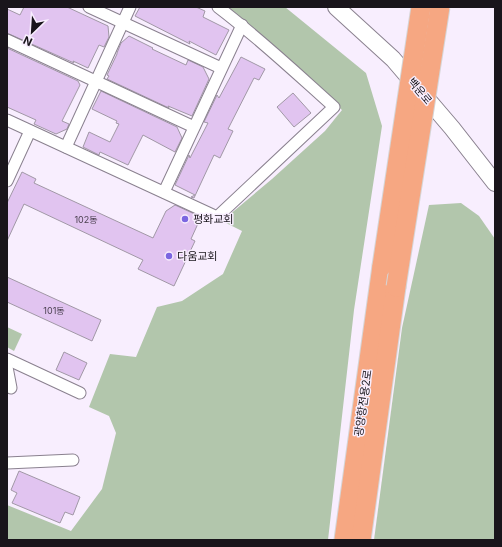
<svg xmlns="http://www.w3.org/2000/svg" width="502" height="547" font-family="Inter,'Noto Sans KR',sans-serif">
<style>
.green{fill:#b2c6ac}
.building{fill:#e1c4f0;stroke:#a198a6}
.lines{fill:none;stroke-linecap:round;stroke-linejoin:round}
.minor-casing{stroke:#8a818f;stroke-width:13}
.secondary-casing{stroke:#8a818f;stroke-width:18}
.trunk-casing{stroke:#d6d5d6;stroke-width:21}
.minor{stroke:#fff;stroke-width:11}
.secondary{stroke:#fff;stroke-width:16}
.trunk{stroke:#f6a782;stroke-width:19}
.trunk-bridge-casing{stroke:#d6d5d6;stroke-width:21;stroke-linecap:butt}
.trunk-bridge{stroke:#f6a782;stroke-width:19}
.poi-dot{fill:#7b66e1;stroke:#f8eefe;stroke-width:1.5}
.labels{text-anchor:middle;stroke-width:3;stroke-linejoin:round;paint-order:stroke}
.number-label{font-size:9px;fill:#4b4150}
.street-label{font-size:11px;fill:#19151b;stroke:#f8eefe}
.poi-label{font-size:11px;fill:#19151b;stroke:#f8eefe;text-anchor:start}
</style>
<rect width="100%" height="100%" fill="#f8eefe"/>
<g class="green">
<path d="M220 7H285L366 73 382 126 354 310 328 540H7V505L71 531 102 489 116 433 109 416 89 407 110 354 136 357 157 307 182 301 223 274 242 231 222 221 272 179 325 131 342 110Z"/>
<path d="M461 203 479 216 495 239V540H374L402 328 429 205Z"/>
<path d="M7 327 22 334 14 351 7 347Z"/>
</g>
<g class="building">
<path d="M24 7H67L108 26 109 37 104 47 99 45 88 68 73 61 74 63 7 33V9L20 15Z"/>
<path d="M140 7H196L205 11 203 17 229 30 216 55 189 41 190 44 135 16Z"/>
<path d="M129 36 153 48 152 49 186 65 188 60 203 67 209 79 192 116 168 106 169 108 107 79 109 76 107 75 117 54V53L121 43Z"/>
<path d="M7 48 78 81 80 85 62 121 69 124 67 129 56 134 34 124 36 120 7 107Z"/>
<path d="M241 57 265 69 259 80 254 78 228 129 233 131 220 158 214 155 194 198 191 197 195 195 175 185 189 155 190 158 208 123 204 122 217 95 219 98Z"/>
<path d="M101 91 177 127 182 138 175 152 143 135 128 165 100 152 99 155 83 147 89 132 110 142 119 124 116 123 117 121 92 109Z"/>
<path d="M293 93 311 113 294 127 277 107Z"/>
<path d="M22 172 36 179 34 183 153 238 166 211 175 205 201 217 191 239 195 241 174 286 138 269 143 260 24 204 7 241V203Z"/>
<path d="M7 277 101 320 92 341 7 302Z"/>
<path d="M64 352 87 363 79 380 56 370Z"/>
<path d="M19 471 80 497 73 515 65 512 60 523 12 503 17 493 11 490Z"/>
</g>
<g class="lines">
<defs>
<g id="minor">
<path d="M89 7 221 68"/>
<path d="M7 40 194 127"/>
<path d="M7 120 217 217 334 107C296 73 259 38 218 7"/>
<path d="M66 147 130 7"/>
<path d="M7 181 30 131"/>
<path d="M164 192 242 25"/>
<path d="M7 359 80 393"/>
<path d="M7 367 11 388"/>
<path d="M7 463 73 460"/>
</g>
<path id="secondary" d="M336 7 393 59 452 128 495 183"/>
<g id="trunk">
<path d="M344 540 382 266"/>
<path d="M361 540 396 287"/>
</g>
</defs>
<use href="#minor" class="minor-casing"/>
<use href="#secondary" class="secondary-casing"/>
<use href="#trunk" class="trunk-casing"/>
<use href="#minor" class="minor"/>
<use href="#secondary" class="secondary"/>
<use href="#trunk" class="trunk"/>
<defs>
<g id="trunk-bridge">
<path d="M382 266 421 7"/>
<path d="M396 287 440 7"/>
</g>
</defs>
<use href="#trunk-bridge" class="trunk-bridge-casing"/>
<use href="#trunk-bridge" class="trunk-bridge"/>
</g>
<g class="poi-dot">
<circle cx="185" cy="219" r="4"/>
<circle cx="169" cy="256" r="4"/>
</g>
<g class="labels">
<g class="number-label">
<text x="86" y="223">102동</text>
<text x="54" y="314">101동</text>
</g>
<g class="street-label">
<text transform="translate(420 91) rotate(50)" y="4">백운로</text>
<text transform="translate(363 403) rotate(-82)" y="4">광양항전용2로</text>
</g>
<g class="poi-label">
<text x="193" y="223">평화교회</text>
<text x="177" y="260">다움교회</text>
</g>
</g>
<rect width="502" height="547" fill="none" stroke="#19151b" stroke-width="16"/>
<g transform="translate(32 32) rotate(205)" stroke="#f8eefe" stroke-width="3" paint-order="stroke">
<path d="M0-3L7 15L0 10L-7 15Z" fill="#19151b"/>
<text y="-6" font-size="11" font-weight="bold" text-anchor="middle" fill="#19151b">N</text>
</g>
</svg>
